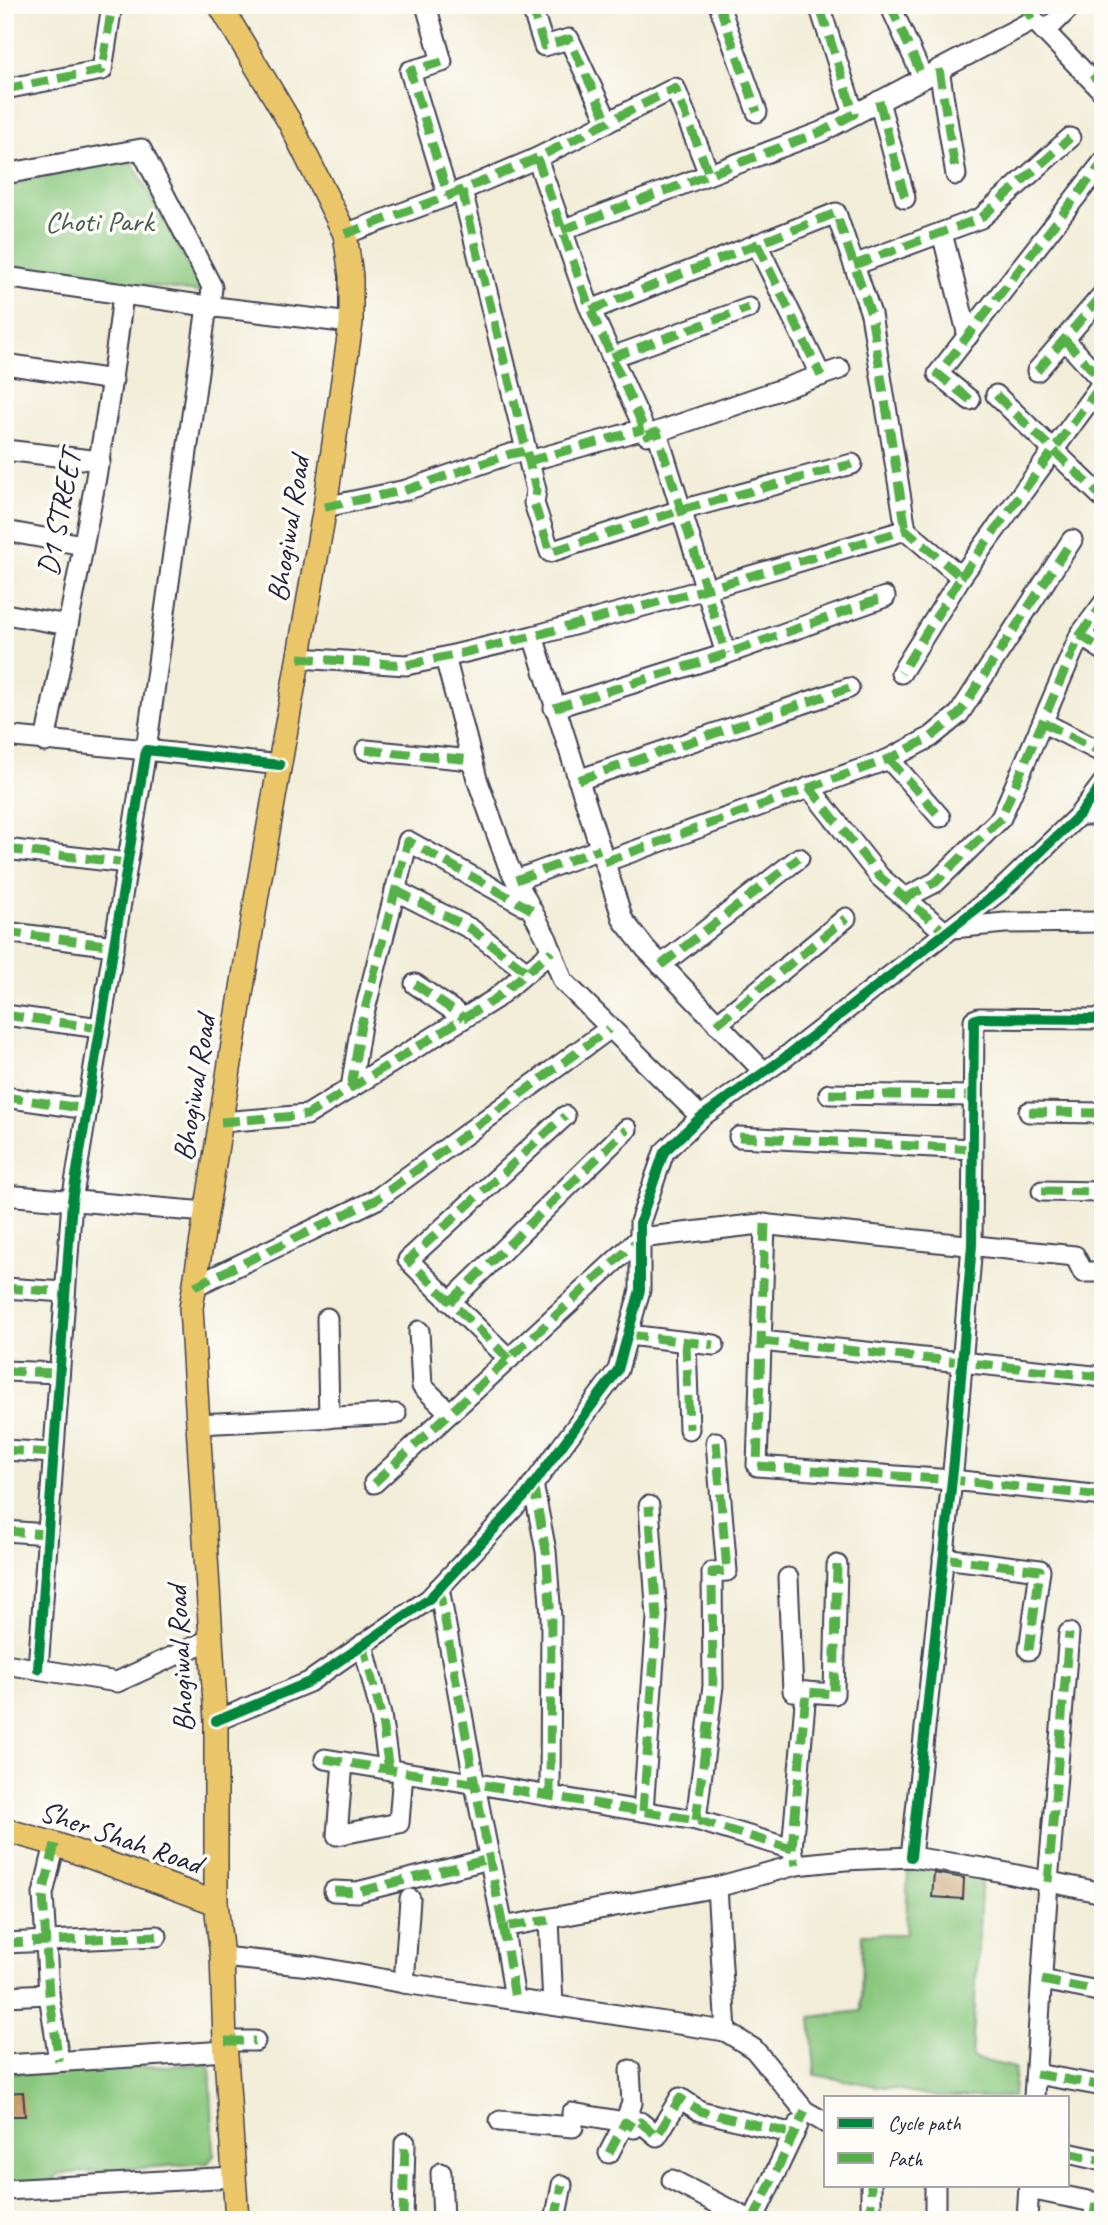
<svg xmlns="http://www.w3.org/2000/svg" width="1108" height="2225" font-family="Caveat,sans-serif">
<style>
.green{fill:#88c77d;stroke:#55745c;stroke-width:2}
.building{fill:#c89b6b}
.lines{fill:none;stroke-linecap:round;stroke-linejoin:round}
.minor-casing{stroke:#414053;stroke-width:23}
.major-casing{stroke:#414053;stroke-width:26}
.minor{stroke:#fff;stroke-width:19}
.major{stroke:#ebc669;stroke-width:23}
.quiet{stroke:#55b146;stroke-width:9;stroke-dasharray:18 9;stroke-linecap:butt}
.cycleway-casing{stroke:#fdfcf7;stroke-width:15}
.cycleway{stroke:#00873e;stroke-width:10}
.labels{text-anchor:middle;stroke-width:7;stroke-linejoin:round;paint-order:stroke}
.park-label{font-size:30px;fill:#465c52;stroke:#fdfcf7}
.street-label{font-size:30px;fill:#22223b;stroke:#fdfcf7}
</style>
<rect width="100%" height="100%" fill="#fdfcf7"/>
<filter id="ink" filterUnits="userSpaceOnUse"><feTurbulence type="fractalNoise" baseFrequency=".0143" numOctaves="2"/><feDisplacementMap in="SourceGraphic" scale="14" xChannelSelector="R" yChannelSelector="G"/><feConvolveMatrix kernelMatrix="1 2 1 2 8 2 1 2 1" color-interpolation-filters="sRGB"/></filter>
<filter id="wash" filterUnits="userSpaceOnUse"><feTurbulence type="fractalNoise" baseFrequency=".00686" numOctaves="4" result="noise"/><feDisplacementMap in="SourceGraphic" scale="28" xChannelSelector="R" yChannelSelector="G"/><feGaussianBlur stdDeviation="1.57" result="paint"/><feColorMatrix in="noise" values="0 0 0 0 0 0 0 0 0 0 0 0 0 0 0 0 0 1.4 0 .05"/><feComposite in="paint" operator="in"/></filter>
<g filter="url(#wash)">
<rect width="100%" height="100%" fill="#f2edd8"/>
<g class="green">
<path d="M129 157 204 293 5 266V185Z"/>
<path d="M908 1861 982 1871 972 2058 1015 2068 1013 2097H939L815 2075 811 2017 861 2011 862 1934H906Z"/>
<path d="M210 2064 214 2154 208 2163 58 2174 54 2181 5 2184V2073Z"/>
</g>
<g id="blocks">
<g class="building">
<path d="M934 1873 964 1878 963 1899 932 1897Z"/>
<path d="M23 2092 25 2116H5V2093Z"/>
</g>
</g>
</g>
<g filter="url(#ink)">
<use href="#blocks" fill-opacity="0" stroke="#414053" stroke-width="2"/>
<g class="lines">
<defs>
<g id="minor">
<path d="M426 5 442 62 410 71 448 196"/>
<path d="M531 5 544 46 569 39 608 122"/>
<path d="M719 5 757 112"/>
<path d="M819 5 854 114"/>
<path d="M890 5 923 78"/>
<path d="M1045 32 1072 5"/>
<path d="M939 69 956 175"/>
<path d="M5 89 102 70 112 5"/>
<path d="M879 101 905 198"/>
<path d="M537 158 588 304 647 435 657 432 726 654"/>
<path d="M5 174 141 149 212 287 210 306"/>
<path d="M462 190 536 490 534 503 550 552 681 510 852 464"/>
<path d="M562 230 821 132 1034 20 1103 92"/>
<path d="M942 233 968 336"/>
<path d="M345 234 448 196 537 158 675 88 709 174"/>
<path d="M757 244 821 376"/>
<path d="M854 265 981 218 1070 138"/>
<path d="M5 277 207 306"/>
<path d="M591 310 836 213 871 314 906 530"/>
<path d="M1064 339 1103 382"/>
<path d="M612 357 749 308"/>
<path d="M5 364 113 380"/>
<path d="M1037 371 1103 294"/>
<path d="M996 395 1103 498"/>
<path d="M970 400 938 374 1103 162"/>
<path d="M657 432 840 369"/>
<path d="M5 450 100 461"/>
<path d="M529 461 644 429"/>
<path d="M325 507 406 490 510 454 526 451"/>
<path d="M5 531 83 545"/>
<path d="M961 577 1103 382"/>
<path d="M5 614 68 625"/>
<path d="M1080 635 1103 650"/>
<path d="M533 636 623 920 646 949 764 1072"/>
<path d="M445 657 477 779 508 865 547 939 563 981 701 1117"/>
<path d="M299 658 406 665 445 657 533 636 706 589 906 530 961 577 901 673"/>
<path d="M554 708 726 654 885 597"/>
<path d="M1044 723 1103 753"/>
<path d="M5 736 146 750 207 306 351 323"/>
<path d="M45 742C74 593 106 445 123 294"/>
<path d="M366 750 472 760"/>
<path d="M889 759 940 817"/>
<path d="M578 780 849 688"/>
<path d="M809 787 880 877 946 933"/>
<path d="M1079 815H1103"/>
<path d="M5 849 127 863"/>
<path d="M604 862 889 759 931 737 959 714 1072 540"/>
<path d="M516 880 600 849"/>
<path d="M395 890 471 929 527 972"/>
<path d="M905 898 936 882 1001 818 1080 635 1103 604"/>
<path d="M953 928 1005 923 1103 922"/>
<path d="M5 932 114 946"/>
<path d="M661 965 799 858"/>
<path d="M415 984 464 1018"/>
<path d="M5 1015 100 1028"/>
<path d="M717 1024 846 918"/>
<path d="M351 1088 361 1025 408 841 531 909"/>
<path d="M829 1094 973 1096"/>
<path d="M5 1097 87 1109"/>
<path d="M1029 1112 1103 1113"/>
<path d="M221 1122 307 1115 495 999 552 951"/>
<path d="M739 1137 972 1149"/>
<path d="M1042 1191 1103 1192"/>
<path d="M5 1195 206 1212"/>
<path d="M765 1224 757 1466 952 1480 1103 1496"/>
<path d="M195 1286 377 1199 609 1029"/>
<path d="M5 1288 65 1292"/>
<path d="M450 1302 627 1129"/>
<path d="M327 1318 329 1418"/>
<path d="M419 1331 422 1386 450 1413"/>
<path d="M628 1335 714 1345"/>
<path d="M761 1341 1103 1377"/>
<path d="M686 1342 689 1429"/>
<path d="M509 1359 408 1260 565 1116"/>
<path d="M5 1371 59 1373"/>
<path d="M198 1424 396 1414"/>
<path d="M5 1450 53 1453"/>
<path d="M374 1483 640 1238 760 1224 1075 1256 1083 1272H1103"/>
<path d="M533 1484 546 1551 551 1617 550 1794"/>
<path d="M5 1531 47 1534"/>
<path d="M943 1558 1040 1570 1029 1650"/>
<path d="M788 1578 793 1691 806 1692"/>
<path d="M439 1588 475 1785 503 1927 717 1887 796 1865 845 1860 911 1857 983 1868 1103 1893"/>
<path d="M363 1644 381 1715 389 1770"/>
<path d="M5 1664 117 1682 211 1639"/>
<path d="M38 1669 72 1201 146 750 280 765"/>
<path d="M216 1721 309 1682 429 1599 524 1497 618 1370 640 1290V1222L664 1152 701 1117 784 1058 1002 889 1079 815 1103 783"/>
<path d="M325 1759 696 1820 792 1849 796 1865"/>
<path d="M343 1762 337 1835 399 1823 403 1772"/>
<path d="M643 1811 657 1618 649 1506"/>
<path d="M696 1820 713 1686 712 1572 727 1571 716 1442"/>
<path d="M55 1844 43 1894 49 1994 59 2061"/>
<path d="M792 1849 806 1692 834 1694 837 1565"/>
<path d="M911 1857 954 1461 972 1245 974 1020 979 1018 1103 1019"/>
<path d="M717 1887 726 2032"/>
<path d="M334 1891 357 1892 489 1859"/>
<path d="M549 1920 553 2005"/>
<path d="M503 1924 515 1999"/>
<path d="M5 1943 157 1936"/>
<path d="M222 1957 311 1966 404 1983 725 2031 754 2049 805 2111 826 2123"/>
<path d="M1042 1980 1103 1992"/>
<path d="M404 1983 410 1899"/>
<path d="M5 1996 49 1994"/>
<path d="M225 2041H255"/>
<path d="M5 2065 226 2051"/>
<path d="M1036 2074 1103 2086"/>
<path d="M1034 2097 1048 1882 1069 1633"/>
<path d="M500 2121 573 2127 572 2113 625 2122 632 2103 630 2070"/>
<path d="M609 2153 625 2122 634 2128 640 2122 657 2136 680 2098 700 2111 794 2134"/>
<path d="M1068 2153 1103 2161"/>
<path d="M441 2173 443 2220"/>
<path d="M672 2180 750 2220"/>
<path d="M935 2185V2220"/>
<path d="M1029 2189 1103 2204"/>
<path d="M5 2190 234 2177"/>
<path d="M403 2220 405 2143"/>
<path d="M555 2220 562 2185"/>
<path d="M753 2220 798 2125"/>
<path d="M871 2220V2185"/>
<path d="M1027 2220 1029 2185"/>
<path d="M1093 2220 1096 2203"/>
</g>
<g id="major">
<path d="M220 5 289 121 345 234 351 276V323L325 507 257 894 191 1308 216 1721V1903L222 1957 225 2041 237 2220"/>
<path d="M5 1830 55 1844 216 1903"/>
</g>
</defs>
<use href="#minor" class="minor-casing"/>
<use href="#major" class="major-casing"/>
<use href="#minor" class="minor"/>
<use href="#major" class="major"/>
<g class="quiet">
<path d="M531 5 544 46 569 39 608 122"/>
<path d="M719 5 757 112"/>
<path d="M890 5 923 78"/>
<path d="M1021 5 1034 20"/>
<path d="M442 62 410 71 448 196"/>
<path d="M939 69 956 175"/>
<path d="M1092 81 1103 70"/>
<path d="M5 89 102 70 112 5"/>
<path d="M879 101 905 198"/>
<path d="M537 158 588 304 647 435 657 432 726 654"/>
<path d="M462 190 536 490 534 503 550 552 681 510 852 464"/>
<path d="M562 230 821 132 854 114 819 5"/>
<path d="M345 234 448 196 537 158 675 88 709 174"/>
<path d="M757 244 821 376"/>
<path d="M854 265 981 218 1070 138"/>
<path d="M591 310 836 213 871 314 906 530"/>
<path d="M1064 339 1103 382"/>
<path d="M612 357 749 308"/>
<path d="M1037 371 1103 294"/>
<path d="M996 395 1103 498"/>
<path d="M970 400 938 374 1103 162"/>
<path d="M529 461 644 429"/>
<path d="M325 507 406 490 510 454 526 451"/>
<path d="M961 577 1103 382"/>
<path d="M1080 635 1103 650"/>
<path d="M299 658 406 665 445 657 533 636 706 589 906 530 961 577 901 673"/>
<path d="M554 708 726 654 885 597"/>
<path d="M1044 723 1103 753"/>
<path d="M366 750 472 760"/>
<path d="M889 759 940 817"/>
<path d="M578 780 849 688"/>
<path d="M809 787 880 877 946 933"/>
<path d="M5 849 127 863"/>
<path d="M604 862 889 759 931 737 959 714 1072 540"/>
<path d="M516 880 600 849"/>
<path d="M395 890 471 929 527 972"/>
<path d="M905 898 936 882 1001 818 1080 635 1103 604"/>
<path d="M5 932 114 946"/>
<path d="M661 965 799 858"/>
<path d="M415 984 464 1018"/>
<path d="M5 1015 100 1028"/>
<path d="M717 1024 846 918"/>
<path d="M351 1088 361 1025 408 841 532 910"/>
<path d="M829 1094 973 1096"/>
<path d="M5 1097 87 1109"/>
<path d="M1029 1112 1103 1113"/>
<path d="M221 1122 307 1115 495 999 552 951"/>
<path d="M739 1137 972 1149"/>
<path d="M1042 1191 1103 1192"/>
<path d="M765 1224 757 1466 952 1480 1103 1496"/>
<path d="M195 1286 377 1199 609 1029"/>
<path d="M5 1288 65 1292"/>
<path d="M450 1302 627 1129"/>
<path d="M628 1335 714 1345"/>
<path d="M761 1341 1103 1377"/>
<path d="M686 1342 689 1429"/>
<path d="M509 1359 408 1260 565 1116"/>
<path d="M5 1371 59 1373"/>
<path d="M5 1450 53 1453"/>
<path d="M374 1483 640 1238"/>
<path d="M533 1484 546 1551 551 1617 550 1794"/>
<path d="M5 1531 47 1534"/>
<path d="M943 1558 1040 1570 1029 1650"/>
<path d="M439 1588 475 1785 503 1927 549 1920"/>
<path d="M363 1644 381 1715 389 1770"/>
<path d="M325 1759 696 1820 792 1849 796 1865"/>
<path d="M643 1811 657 1618 649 1506"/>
<path d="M696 1820 713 1686 712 1572 727 1571 716 1442"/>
<path d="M55 1844 43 1894 49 1994 59 2061"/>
<path d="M792 1849 806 1692 834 1694 837 1565"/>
<path d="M1048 1882 1069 1633"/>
<path d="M334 1891 357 1892 489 1859"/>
<path d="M503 1924 515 1999"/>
<path d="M5 1943 157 1936"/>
<path d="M1042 1980 1103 1992"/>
<path d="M225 2041H255"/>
<path d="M1036 2074 1103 2086"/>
<path d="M609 2153 625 2122 634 2128 640 2122 657 2136 680 2098 700 2111 794 2134"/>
<path d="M1068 2153 1103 2161"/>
<path d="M403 2220 405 2143"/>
<path d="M555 2220 562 2185"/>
<path d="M753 2220 805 2111"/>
<path d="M871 2220V2185"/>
<path d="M1093 2220 1096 2203"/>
</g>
<defs>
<g id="cycleway">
<path d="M38 1669 72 1201 146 750 280 765"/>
<path d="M216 1721 309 1682 429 1599 524 1497 618 1370 640 1290V1222L664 1152 701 1117 784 1058 1002 889 1079 815 1103 783"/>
<path d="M911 1857 954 1461 972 1245 974 1020 979 1018 1103 1019"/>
</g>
</defs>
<use href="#cycleway" class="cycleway-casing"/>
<use href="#cycleway" class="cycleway"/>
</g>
</g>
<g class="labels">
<g class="park-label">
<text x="99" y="231">Choti Park</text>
</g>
<g class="street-label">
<text transform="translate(59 513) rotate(-79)" y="10">D1 STREET</text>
<text transform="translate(288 529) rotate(-81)" y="10">Bhogiwal Road</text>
<text transform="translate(194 1088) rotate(-81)" y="10">Bhogiwal Road</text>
<text transform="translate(180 1659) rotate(-93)" y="10">Bhogiwal Road</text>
<text transform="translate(121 1837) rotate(19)" y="10">Sher Shah Road</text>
</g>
</g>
<rect width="1108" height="2225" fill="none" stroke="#fdfcf7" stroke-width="28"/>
<rect x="824" y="2096" width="245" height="91" fill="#fdfcf7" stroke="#a5a5ac" stroke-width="2"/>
<rect x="838" y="2118" width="35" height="10" fill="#00873e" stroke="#a5a5ac" stroke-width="2"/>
<text x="888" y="2130" font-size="21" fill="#22223b">Cycle path</text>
<rect x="838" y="2153" width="35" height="10" fill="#55b146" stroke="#a5a5ac" stroke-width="2"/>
<text x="888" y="2166" font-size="21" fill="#22223b">Path</text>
</svg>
